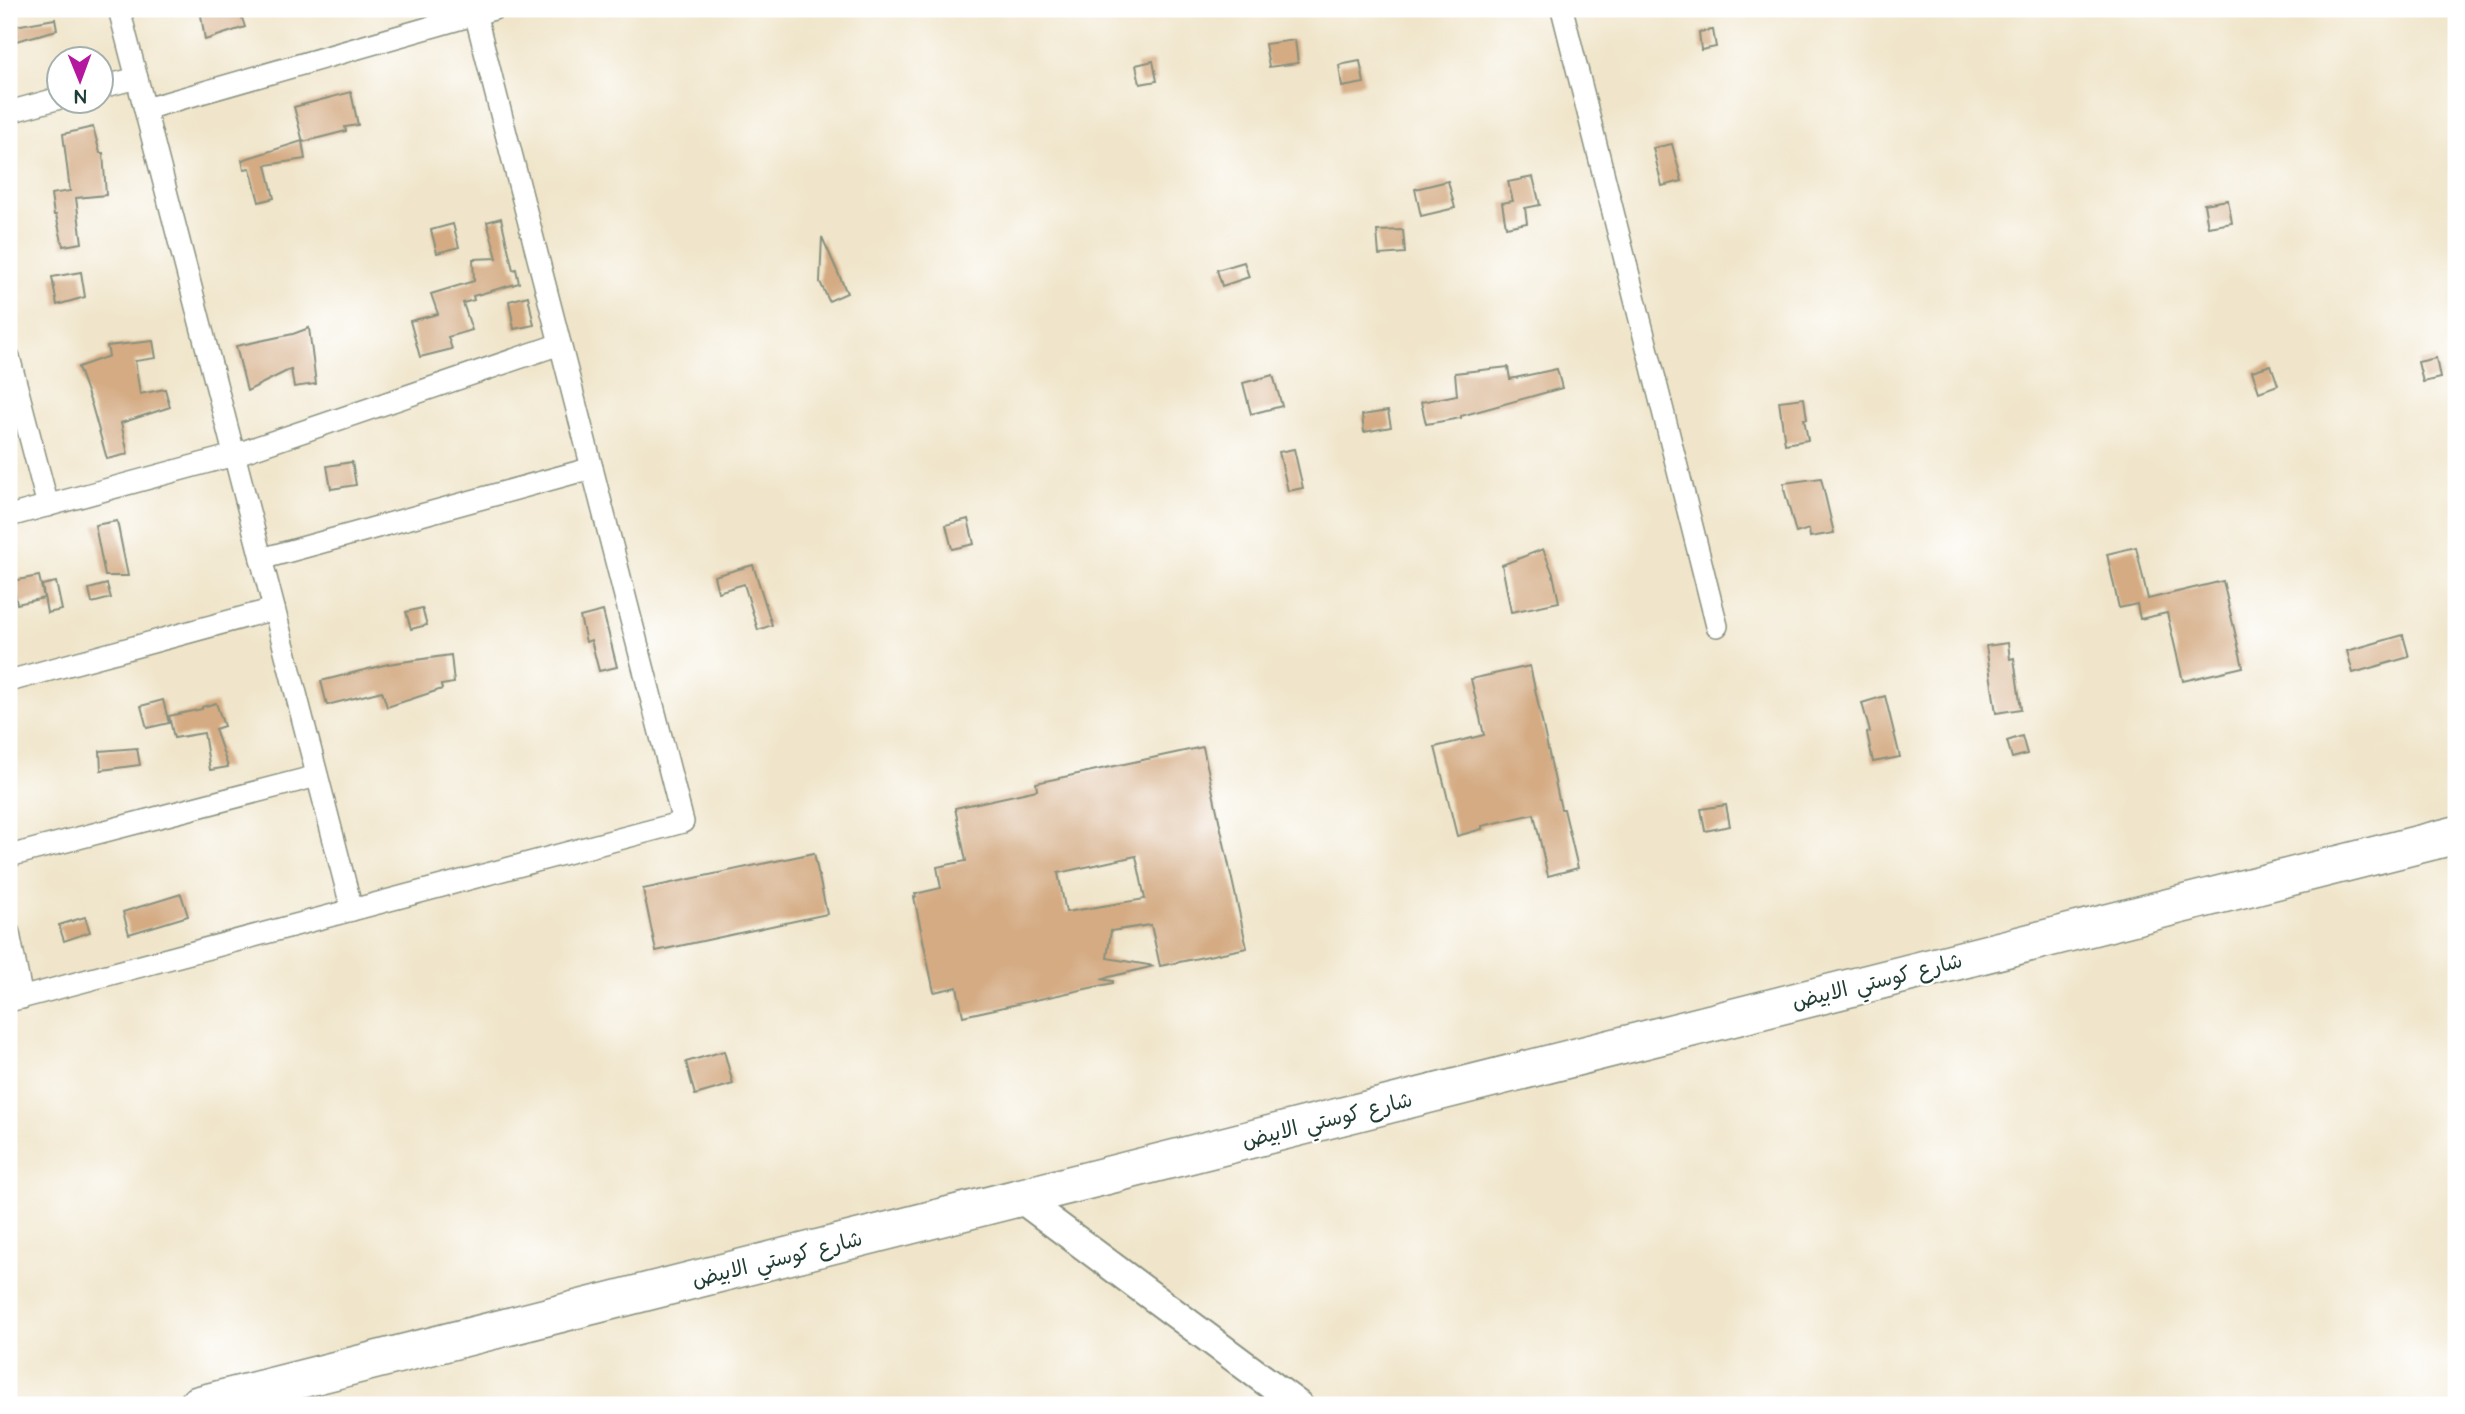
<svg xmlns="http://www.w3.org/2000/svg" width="2465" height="1414" font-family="'Architects Daughter','Playpen Sans Arabic',sans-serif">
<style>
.building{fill:#d4ab83;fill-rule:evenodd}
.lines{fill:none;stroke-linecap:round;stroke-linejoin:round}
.minor-casing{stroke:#88917f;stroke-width:24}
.tertiary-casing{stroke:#88917f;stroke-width:32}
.trunk-casing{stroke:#88917f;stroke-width:40}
.minor{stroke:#fff;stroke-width:21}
.tertiary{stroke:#fff;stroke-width:28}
.trunk{stroke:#fff;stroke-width:37}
.labels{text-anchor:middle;stroke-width:5;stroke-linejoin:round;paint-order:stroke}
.street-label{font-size:21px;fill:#1f3d34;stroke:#fff}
</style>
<rect width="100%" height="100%" fill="#fff"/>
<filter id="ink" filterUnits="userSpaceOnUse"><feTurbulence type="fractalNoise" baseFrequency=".0143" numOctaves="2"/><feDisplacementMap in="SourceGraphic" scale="14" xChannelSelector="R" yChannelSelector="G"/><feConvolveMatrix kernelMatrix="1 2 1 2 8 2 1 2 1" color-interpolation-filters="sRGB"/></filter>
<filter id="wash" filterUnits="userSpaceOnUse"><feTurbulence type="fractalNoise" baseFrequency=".00686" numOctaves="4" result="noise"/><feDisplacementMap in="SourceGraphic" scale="28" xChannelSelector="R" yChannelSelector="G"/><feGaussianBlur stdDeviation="1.57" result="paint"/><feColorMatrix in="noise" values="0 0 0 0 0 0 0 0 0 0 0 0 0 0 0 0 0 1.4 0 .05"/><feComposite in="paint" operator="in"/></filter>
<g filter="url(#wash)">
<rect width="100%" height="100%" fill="#f0e5ca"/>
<g id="blocks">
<g class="building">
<path d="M200 9H239L245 27 205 40Z"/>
<path d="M55 19 57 30 9 43V27Z"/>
<path d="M1713 30 1716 47 1701 50 1699 32Z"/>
<path d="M1295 40 1298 63 1269 67 1265 44Z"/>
<path d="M1153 61 1157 81 1140 84 1136 65Z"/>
<path d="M1360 61 1364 83 1342 87 1339 65Z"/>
<path d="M351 92 358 125 345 127 346 131 303 142 294 107Z"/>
<path d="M93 127 100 153H103L106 195 76 198 82 243 63 246 56 215H54L51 194 70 191 63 134Z"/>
<path d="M302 141 305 159 266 165 274 198 259 202 250 168 244 169 242 160Z"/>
<path d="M1672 144 1682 181 1662 186 1653 148Z"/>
<path d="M1533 177 1540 205 1525 208 1527 223 1506 227 1502 203 1513 201 1508 182Z"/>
<path d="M1448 181 1455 208 1421 216 1415 189Z"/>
<path d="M2228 200 2232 223 2208 227 2204 204Z"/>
<path d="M501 218 513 270 516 269 519 283 473 296 474 300 463 303 472 330 448 337 452 349 420 357 410 321 438 314 431 294 474 281 473 259 497 258 487 222Z"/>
<path d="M453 224 459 247 437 253 431 230Z"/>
<path d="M1403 230 1405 253 1379 255 1377 231Z"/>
<path d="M822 237 847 293 829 301 820 282Z"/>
<path d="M1244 262 1249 277 1222 286 1217 270Z"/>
<path d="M81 272 85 297 57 305 52 277Z"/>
<path d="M528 296 534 325 514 329 509 301Z"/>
<path d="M309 328 316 384 294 387 291 369 247 391 236 346 293 334Z"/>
<path d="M153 341 156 358 135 361 140 394 165 389 170 407 121 423 128 454 107 459 92 406 78 367 109 356 107 346Z"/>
<path d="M2436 358 2440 378 2423 382 2418 362Z"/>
<path d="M2271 365 2278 385 2259 392 2252 371Z"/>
<path d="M1508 367 1510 379 1557 369 1562 388 1461 416V418L1426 424 1421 402 1457 395 1455 373Z"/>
<path d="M1273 375 1282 406 1251 414 1243 383Z"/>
<path d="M1804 398 1807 419H1804L1808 440 1785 444 1779 401Z"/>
<path d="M1388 411 1391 427 1364 432 1362 415Z"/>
<path d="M1294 449 1303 488 1288 491 1279 452Z"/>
<path d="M352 462 356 485 331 489 327 466Z"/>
<path d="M1821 478 1834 533 1810 537 1809 529 1796 533 1784 489V483Z"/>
<path d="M968 519 974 544 952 549 946 525Z"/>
<path d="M117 521 128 576H105L95 525Z"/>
<path d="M2136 547 2148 599 2223 581 2243 667 2183 681 2167 613 2140 619 2137 604 2119 608 2107 554Z"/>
<path d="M1543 549 1553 574 1559 602 1511 612 1502 565Z"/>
<path d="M753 565 772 625 758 630 744 584 718 592 714 576Z"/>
<path d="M39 576 44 598 17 604 12 581Z"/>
<path d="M56 582 62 610 47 613 42 585Z"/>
<path d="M107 584 111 598 92 603 89 589Z"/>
<path d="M422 608 427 625 411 629 406 612Z"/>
<path d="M603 611 617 667 599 671 591 640 586 642 580 617Z"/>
<path d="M2403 635 2409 657 2353 673 2347 651Z"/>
<path d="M2008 643 2010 659 2014 658 2021 709 1996 713 1986 646Z"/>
<path d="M451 655 454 683 441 685 442 689 387 707 382 691 327 705 321 681 388 664Z"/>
<path d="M1530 666 1561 809H1564L1578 868 1548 876 1534 814 1482 826V829L1457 836 1435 747 1484 735 1471 679Z"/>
<path d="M1885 696 1900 757 1873 762 1867 733 1870 732 1862 703Z"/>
<path d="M163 700 169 723 147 728 141 706Z"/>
<path d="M216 703 224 726 215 729 228 767 210 770 204 733 174 738 169 716 202 709V707Z"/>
<path d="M2022 736 2027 754 2012 758 2007 741Z"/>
<path d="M1203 747 1247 948 1160 966 1151 925 1111 931 1107 958 1154 966 1101 979 1113 981V983L963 1016 957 987 934 992 914 897H916L915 894 941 888 937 867 966 861 955 808 1037 790 1036 783ZM1136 856 1145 899 1066 912 1058 873Z"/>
<path d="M137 748 140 765 101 770 100 751Z"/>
<path d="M1726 805 1730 826 1705 831 1701 809Z"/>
<path d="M814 853 827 914 656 951 643 889Z"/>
<path d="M181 894 188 916 129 934 123 912Z"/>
<path d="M85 917 90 932 64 941 59 925Z"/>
<path d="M724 1051 733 1084 695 1095 686 1062Z"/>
</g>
</g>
</g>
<g filter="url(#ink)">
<use href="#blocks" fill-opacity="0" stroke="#88917f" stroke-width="2"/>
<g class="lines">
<defs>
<g id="minor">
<path d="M119 9 352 910"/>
<path d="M1562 9 1717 626"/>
<path d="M102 87 137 78"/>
<path d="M145 109 494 9"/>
<path d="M9 112 60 98"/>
<path d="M9 357 48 506"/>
<path d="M9 516 234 455 560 344"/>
<path d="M261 559 592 468"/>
<path d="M9 681 274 609"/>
<path d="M9 856 317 776"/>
<path d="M9 933 22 998"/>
<path d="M9 1001 683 822 474 9"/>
</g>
<path id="tertiary" d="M1020 1198 1298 1405"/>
<path id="trunk" d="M198 1405 2456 835"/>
</defs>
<use href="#minor" class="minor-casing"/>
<use href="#tertiary" class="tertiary-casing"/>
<use href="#trunk" class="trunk-casing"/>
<use href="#minor" class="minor"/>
<use href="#tertiary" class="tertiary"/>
<use href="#trunk" class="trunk"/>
</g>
</g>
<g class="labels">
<g class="street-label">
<text transform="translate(1877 981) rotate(-14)" y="7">شارع كوستي الابيض</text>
<text transform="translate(1327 1120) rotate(-14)" y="7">شارع كوستي الابيض</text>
<text transform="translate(777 1259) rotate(-14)" y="7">شارع كوستي الابيض</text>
</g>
</g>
<rect width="2465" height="1414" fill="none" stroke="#fff" stroke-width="35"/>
<g transform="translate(80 80) rotate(179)"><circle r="33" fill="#ffffff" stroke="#a5b1ae" stroke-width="2"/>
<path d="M0-5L12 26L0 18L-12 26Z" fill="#b5179e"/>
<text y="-10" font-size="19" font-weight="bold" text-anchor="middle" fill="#1f3d34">N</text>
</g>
</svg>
